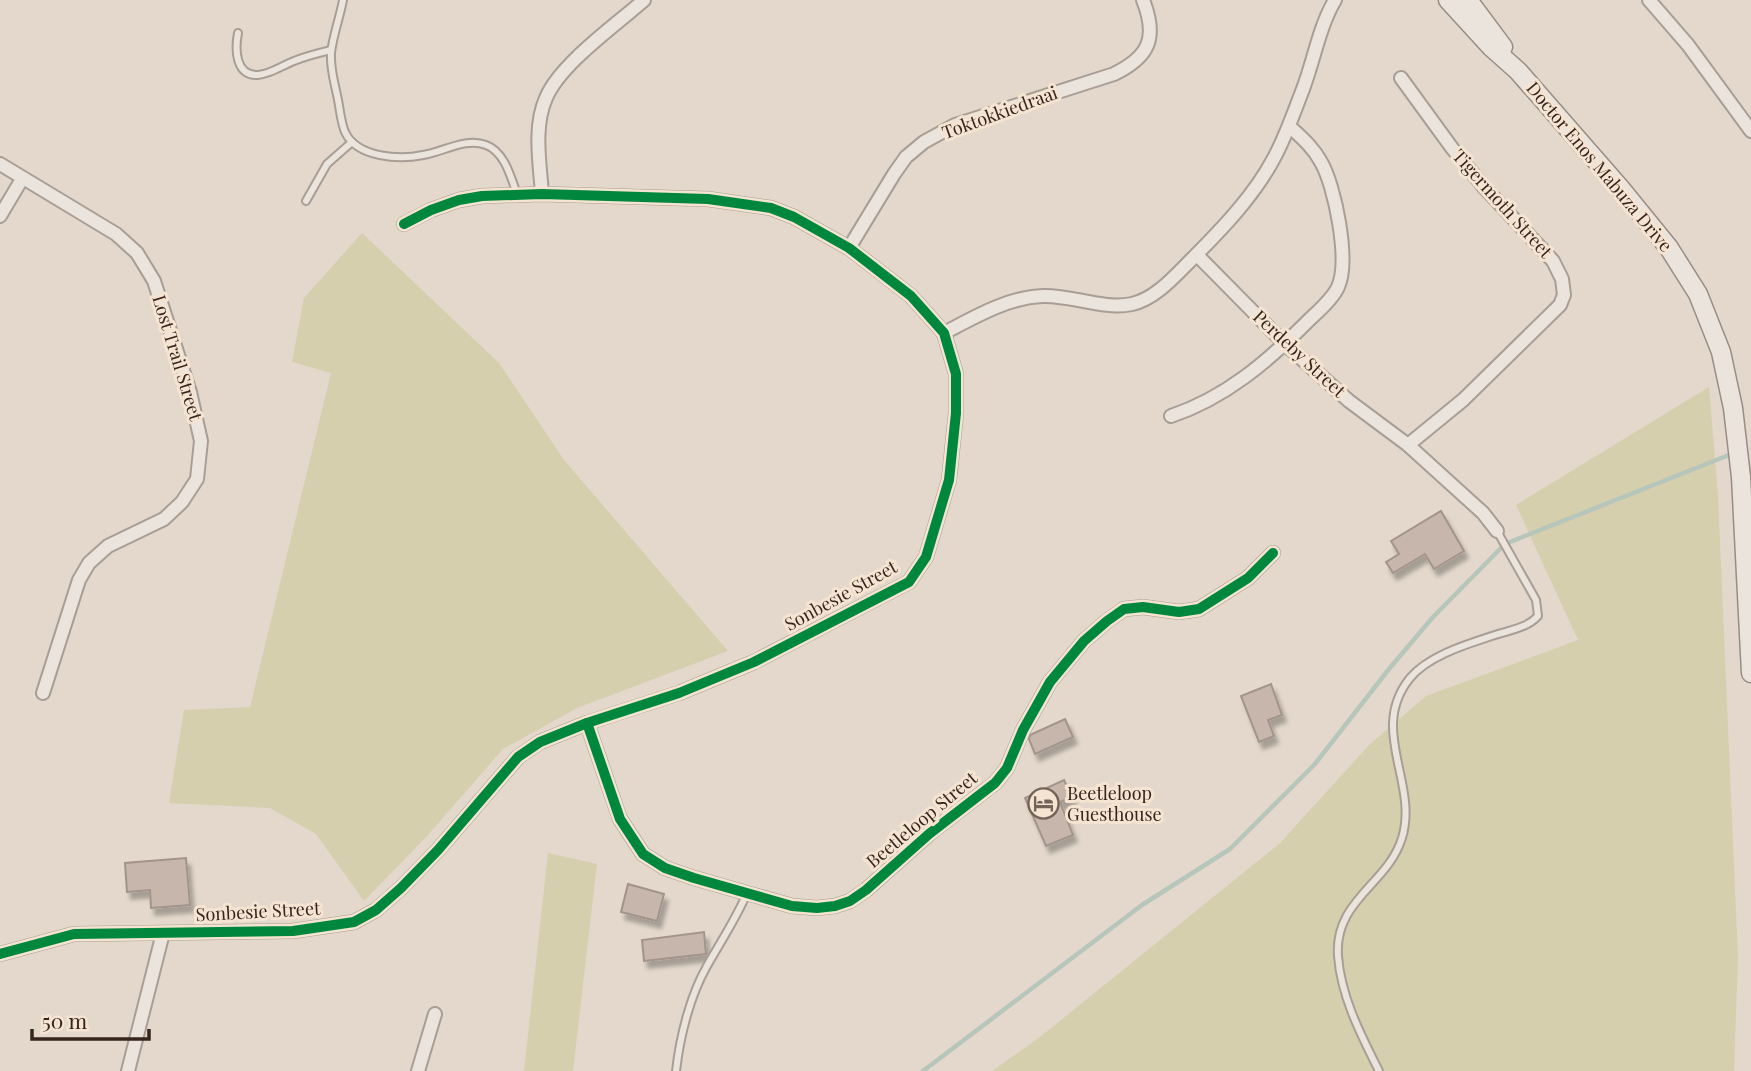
<svg xmlns="http://www.w3.org/2000/svg" width="1751" height="1071" font-family="'Playfair Display',serif">
<style>
.green{fill:#d5cfae}
.lines{fill:none;stroke-linecap:round;stroke-linejoin:round}
.stream{stroke:#b7c6ba;stroke-width:4.5}
.building{fill:#c6b6ac;stroke:#a3948b;stroke-width:2;filter:url(#shadow)}
.lane-casing{stroke:#a89e95;stroke-width:10}
.street-casing{stroke:#a89e95;stroke-width:16}
.secondary-casing{stroke:#978d84;stroke-width:21}
.lane{stroke:#ebe4dd;stroke-width:6}
.street{stroke:#ebe4dd;stroke-width:12}
.secondary{stroke:#ebe4dd;stroke-width:18}
.cycleway-casing{stroke:#f4e4d1;stroke-width:15}
.cycleway{stroke:#00873e;stroke-width:10}
.labels{text-anchor:middle;stroke-width:6;stroke-linejoin:round;paint-order:stroke}
.street-label{font-size:18px;fill:#36251d;stroke:#f4e4d1}
.poi-label{font-size:18px;fill:#36251d;stroke:#f4e4d1;text-anchor:start}
</style>
<defs>
<filter id="shadow"><feDropShadow dx="4" dy="7" stdDeviation="2" flood-color="#0004"/></filter>
</defs>
<rect width="100%" height="100%" fill="#e3d8cb"/>
<g class="green">
<path d="M362 233 499 363 564 460 728 651 577 708 503 749 427 836 364 901 316 834 270 808 169 803 184 710 250 707 331 373 292 362 304 298Z"/>
<path d="M1709 387 1718 496 1738 958 1734 1071H992L1040 1037 1280 843 1369 745 1426 696 1578 640 1516 505Z"/>
<path d="M548 853 597 864 573 1071H524Z"/>
</g>
<g class="lines">
<path class="stream" d="M923 1071 1142 905 1230 849 1315 764 1389 669 1433 617 1505 544 1734 453"/>
</g>
<g class="building">
<path d="M1441 511 1464 551 1434 569 1425 554 1393 573 1386 562 1399 554 1391 541Z"/>
<path d="M1271 684 1282 715 1268 720 1274 736 1259 742 1241 696Z"/>
<path d="M1065 719 1073 737 1035 754 1029 739 1030 735Z"/>
<path d="M1064 780 1072 797 1060 802 1073 835 1046 846 1025 798Z"/>
<path d="M186 858 190 905 151 908 150 890 127 892 125 863Z"/>
<path d="M628 884 664 894 657 921 621 912Z"/>
<path d="M704 932 706 954 644 961 642 940Z"/>
</g>
<g class="lines">
<defs>
<g id="lane">
<path d="M343 0C340 17 333 35 331 53 330 70 335 84 338 100 340 110 341 123 345 132 357 158 400 160 423 155 443 152 466 137 486 145 505 152 511 178 517 194"/>
<path d="M238 33C235 49 235 76 258 75 271 74 283 65 294 61 306 56 319 53 331 50"/>
<path d="M306 201 327 164 352 142"/>
<path d="M676 1071C680 1036 690 996 707 966 721 941 736 919 747 893"/>
<path d="M1379 1071C1361 1035 1341 997 1338 956 1334 900 1388 884 1402 838 1419 783 1368 730 1410 678 1429 655 1468 644 1495 635 1510 630 1527 628 1538 616L1536 600 1497 531"/>
</g>
<g id="street">
<path d="M1649 0 1688 45 1751 131"/>
<path d="M1401 78 1452 148 1483 186 1553 261 1562 279 1564 295 1560 305 1463 400 1408 445"/>
<path d="M0 164 116 234 137 253 154 281 190 392 201 441 197 479 182 502 164 519 108 546 89 563 79 580 43 693"/>
<path d="M542 194C540 164 533 127 546 98 560 64 616 25 644 0"/>
<path d="M0 216 22 179"/>
<path d="M849 248 894 174 906 157 924 142 955 125 1114 74C1149 57 1158 38 1143 0"/>
<path d="M1197 255 1285 344 1349 401 1408 445 1483 513 1497 531"/>
<path d="M944 333C973 318 1008 297 1043 296 1072 295 1103 310 1132 304 1155 299 1175 276 1191 260 1221 230 1254 196 1274 158 1286 136 1294 112 1303 89 1314 60 1319 27 1335 0"/>
<path d="M1171 416C1225 398 1267 362 1306 323 1317 312 1332 300 1338 287 1350 261 1335 186 1321 162 1313 147 1301 137 1289 126"/>
<path d="M587 723 620 819 643 854 665 868 694 878 792 906 817 908 835 906 850 901 866 890 929 834 995 783 1007 768 1023 730 1050 682 1084 641 1107 621 1124 609 1143 607 1179 612 1199 609 1248 578 1273 553"/>
<path d="M0 954 74 934 293 931 354 922 376 910 401 888 438 850 518 757 540 742 587 723 679 693 754 662 909 582 926 557 949 480 956 413V374L944 333 911 296 849 248 794 217 771 208 708 199 542 194 482 196 459 200 431 210 404 224"/>
<path d="M128 1071 163 933"/>
<path d="M418 1071 435 1014"/>
</g>
<g id="secondary">
<path d="M1448 0 1491 47 1518 71 1621 189 1669 248 1698 294 1721 352 1733 408 1741 477 1751 673"/>
<path d="M1468 0 1503 47"/>
</g>
</defs>
<use href="#lane" class="lane-casing"/>
<use href="#street" class="street-casing"/>
<use href="#secondary" class="secondary-casing"/>
<use href="#lane" class="lane"/>
<use href="#street" class="street"/>
<use href="#secondary" class="secondary"/>
<defs>
<g id="cycleway">
<path d="M587 723 620 819 643 854 665 868 694 878 792 906 817 908 835 906 850 901 866 890 929 834 995 783 1007 768 1023 730 1050 682 1084 641 1107 621 1124 609 1143 607 1179 612 1199 609 1248 578 1273 553"/>
<path d="M0 954 74 934 293 931 354 922 376 910 401 888 438 850 518 757 540 742 587 723 679 693 754 662 909 582 926 557 949 480 956 413V374L944 333 911 296 849 248 794 217 771 208 708 199 542 194 482 196 459 200 431 210 404 224"/>
</g>
</defs>
<use href="#cycleway" class="cycleway-casing"/>
<use href="#cycleway" class="cycleway"/>
</g>
<defs>
<symbol id="hotel-ring" viewBox="-11 -11 22 22"><circle r="9.5" fill="#f4e4d1" stroke="#73645a" stroke-width="1.5"/><path d="M-6-4.5h1.5V1H6V5H4.5V3h-9V5H-6ZM-4 0a1.8 1.8 0 1 1 3.6 0ZM.5 0V-2.5h3Q6-2.5 6 0Z" fill="#73645a"/></symbol>
</defs>
<g fill-rule="evenodd">
<use href="#hotel-ring" x="1026" y="786" width="35" height="35"/>
</g>
<g class="labels">
<g class="street-label">
<text transform="translate(1000 113) rotate(-20)" y="6">Toktokkiedraai</text>
<text transform="translate(1599 167) rotate(50)" y="6">Doctor Enos Mabuza Drive</text>
<text transform="translate(1502 204) rotate(48)" y="6">Tigermoth Street</text>
<text transform="translate(1299 354) rotate(43)" y="6">Perdeby Street</text>
<text transform="translate(177 358) rotate(73)" y="6">Lost Trail Street</text>
<text transform="translate(841 596) rotate(-29)" y="6">Sonbesie Street</text>
<text transform="translate(922 820) rotate(-40)" y="6">Beetleloop Street</text>
<text transform="translate(258 912) rotate(-3)" y="6">Sonbesie Street</text>
</g>
<g class="poi-label">
<text x="1067" y="800">Beetleloop<tspan x="1067" dy="21">Guesthouse</tspan></text>
</g>
</g>
<path d="M32 1029v10h117v-10" fill="none" stroke="#36251d" stroke-width="3.5"/>
<text x="42" y="1029" font-size="21" fill="#36251d" stroke="#f4e4d1" stroke-width="5" paint-order="stroke">50 m</text>
</svg>
